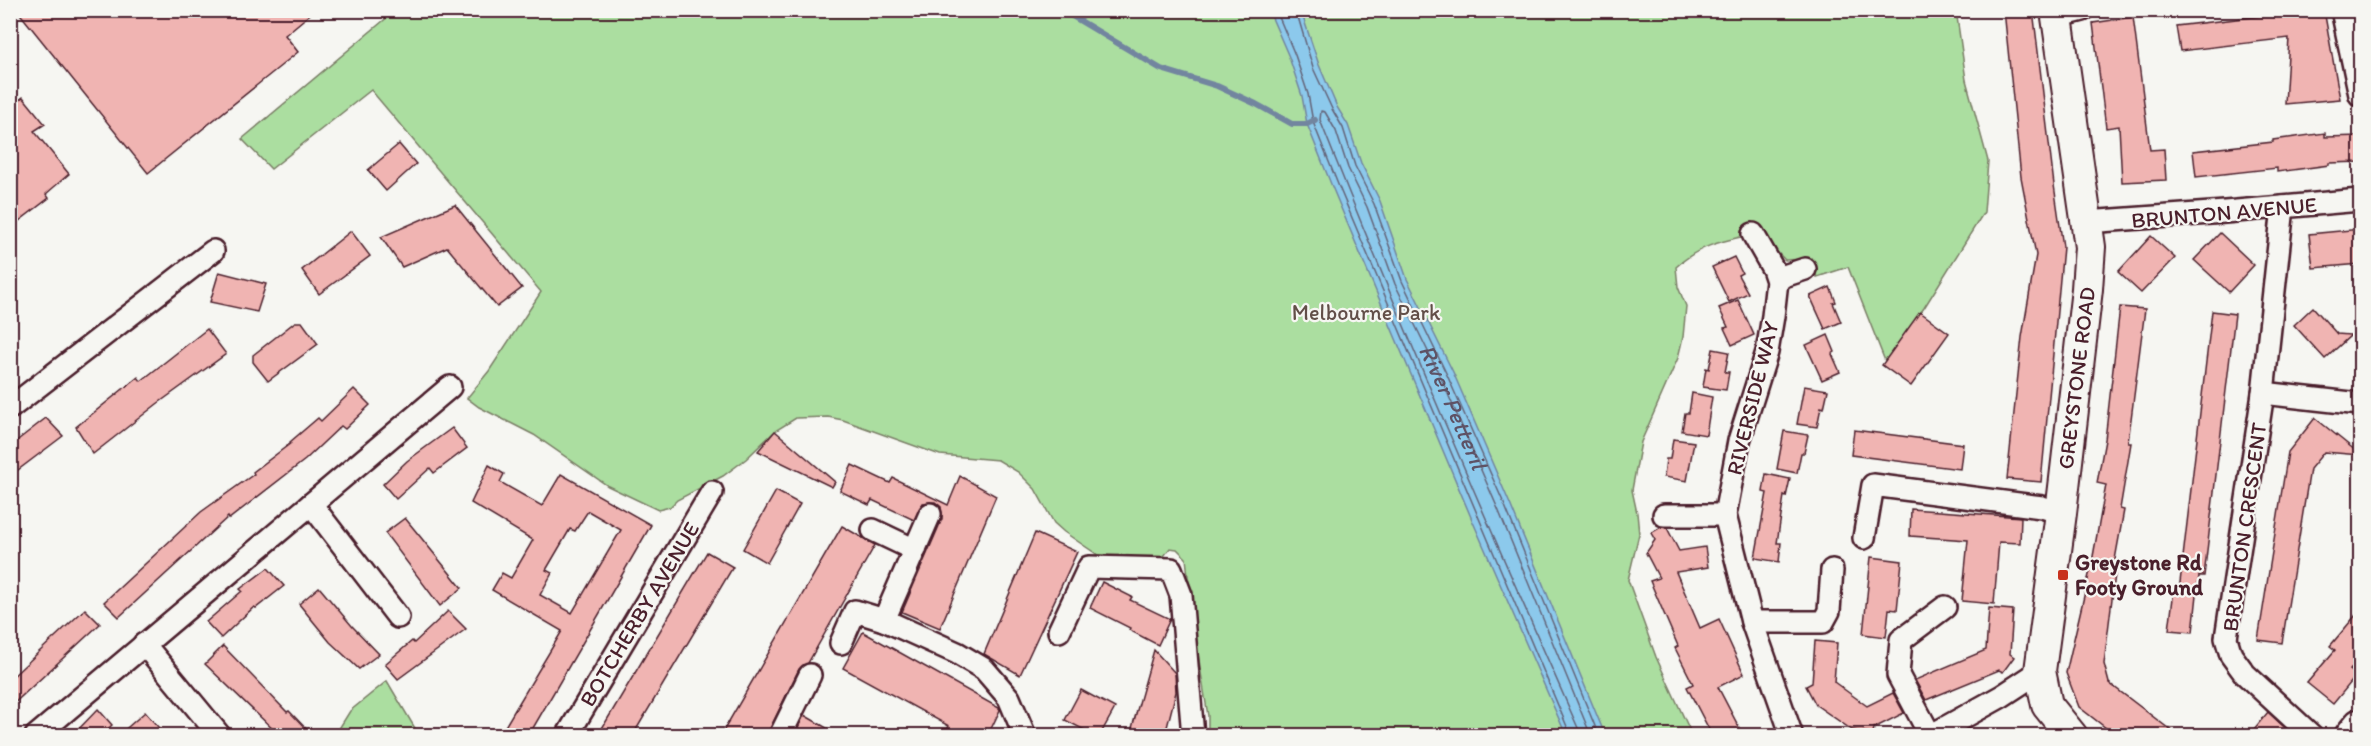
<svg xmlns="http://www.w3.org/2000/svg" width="2371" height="746" font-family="Itim,sans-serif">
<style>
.green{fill:#abdea0;stroke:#7a7e66;stroke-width:1.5}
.water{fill:#8cc9ec;stroke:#72859f;stroke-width:1.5}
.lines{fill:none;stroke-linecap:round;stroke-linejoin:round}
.shore{stroke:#646378;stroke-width:1.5}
.stream{stroke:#72859f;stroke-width:6}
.building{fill:#f0b4b2;stroke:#4a1f2b;stroke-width:1.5;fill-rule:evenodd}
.street-casing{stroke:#4a1f2b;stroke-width:26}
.secondary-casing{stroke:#4a1f2b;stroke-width:34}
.primary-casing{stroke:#4a1f2b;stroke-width:38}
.street{stroke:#f6f6f2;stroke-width:21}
.secondary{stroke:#f6f6f2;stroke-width:30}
.primary{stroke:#f6f6f2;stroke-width:33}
.poi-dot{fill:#c8321e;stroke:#f6f6f2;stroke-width:2}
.labels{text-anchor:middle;stroke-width:4.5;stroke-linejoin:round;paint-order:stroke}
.street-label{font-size:22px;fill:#4a1f2b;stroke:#f6f6f2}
.park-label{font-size:22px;fill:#624f48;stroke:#f6f6f2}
.poi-label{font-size:22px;font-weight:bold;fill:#4a1f2b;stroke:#f6f6f2;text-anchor:start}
.water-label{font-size:24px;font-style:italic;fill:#5e5265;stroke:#f6f6f2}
</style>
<rect width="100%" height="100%" fill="#f6f6f2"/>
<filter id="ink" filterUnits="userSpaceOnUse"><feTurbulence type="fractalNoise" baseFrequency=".0167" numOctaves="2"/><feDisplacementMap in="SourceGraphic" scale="12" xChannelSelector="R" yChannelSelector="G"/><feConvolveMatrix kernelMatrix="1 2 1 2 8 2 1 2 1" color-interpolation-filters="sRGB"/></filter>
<g filter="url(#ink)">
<g class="green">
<path d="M1956 10 1966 80 1988 161 1984 212 1924 308 1885 361 1848 267 1817 277 1808 259 1785 260 1758 233C1725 241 1702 243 1676 267L1678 287 1686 306 1683 337 1678 358 1641 442 1632 490 1637 513 1639 534 1628 580 1656 657 1692 735 1208 736V716L1193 623 1186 558 1177 549 1170 548 1164 556 1145 560 1116 559 1098 555 1064 532 1054 523 1035 489 1018 472 998 460 940 455 843 420 828 417 796 418 775 431 746 459 723 476 677 500 670 507 658 510 608 486 534 435 479 407 467 398 489 371 541 292 371 90 271 169 242 139 395 11Z"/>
<path d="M387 681 419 735H335L350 711Z"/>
</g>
<path class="water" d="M1269 11H1301L1319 65 1337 107 1348 125 1361 163 1380 201 1407 279 1453 372 1510 504 1605 735H1566L1473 522 1333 189 1307 124 1302 96 1289 57Z"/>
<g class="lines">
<g class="shore">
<path d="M1276 10 1295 55 1308 94 1313 122 1339 187 1571 736"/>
<path d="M1296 10 1313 68 1332 109 1343 128 1355 166 1374 204 1402 281 1447 375 1505 506 1599 736"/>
<path id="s1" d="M1579 736 1578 728C1489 527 1401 325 1320 120L1321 111 1325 112 1336 131 1348 168 1367 207 1395 284 1441 378 1498 509 1591 736"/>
</g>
<path class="stream" d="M1062 10 1161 69 1217 86 1256 104 1292 124H1307L1315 120"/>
</g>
<g class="building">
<path d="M17 10H315L285 35 298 52 148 173Z"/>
<path d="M2004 10H2033L2054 185 2063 247 2041 482 2007 479 2022 337 2036 255 2021 177Z"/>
<path d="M2286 10H2324L2340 99 2285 104 2289 38 2180 51 2176 26 2287 13Z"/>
<path d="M2133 17 2150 150 2164 149 2166 180 2122 182 2119 126 2106 128 2093 23Z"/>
<path d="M23 97 45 124 34 131 69 174 46 194 49 198 10 228V107Z"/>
<path d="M2325 133V137L2361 136V162L2329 163V165L2277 172V168L2196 177 2193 151 2273 142V140Z"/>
<path d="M399 144 416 164 386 191 368 170Z"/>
<path d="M455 205 522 288 497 307 447 247 402 267 381 237Z"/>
<path d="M2361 229V264L2313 268 2309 234Z"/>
<path d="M351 231 370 256 319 294 302 270Z"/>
<path d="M2220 233 2254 265 2229 292 2194 260Z"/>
<path d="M2151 236 2175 258 2141 293 2118 272Z"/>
<path d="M1734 257 1742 273 1738 275 1748 293 1729 302 1712 267Z"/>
<path d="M219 272 266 284 257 312 210 302Z"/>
<path d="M1830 287 1836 302 1833 303 1841 322 1825 329 1810 296Z"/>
<path d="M1738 300 1754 335 1732 345 1724 328 1728 327 1719 308Z"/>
<path d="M2120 307 2145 309 2128 443H2131L2120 509 2124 510 2114 565 2116 566 2104 664 2109 683 2177 735H2115L2079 707 2066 673 2092 562 2106 485 2097 483 2105 440Z"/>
<path d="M2313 307 2337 334 2351 335 2325 359 2294 325Z"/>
<path d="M2212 311 2235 314 2204 576H2199L2193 632 2169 630 2174 590 2179 591Z"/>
<path d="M1920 312 1949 333 1911 386 1882 365Z"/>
<path d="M295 322H302L318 344 268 381 253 362V355Z"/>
<path d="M207 329 226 354 157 404 93 454 76 427 138 377 141 381Z"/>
<path d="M1828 335 1835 352 1832 354 1840 372 1822 380 1806 345Z"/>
<path d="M1713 349 1729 352 1725 372H1729L1726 390 1703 387 1706 368 1709 369Z"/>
<path d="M1804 386 1828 390 1824 408 1821 407 1817 427 1797 424Z"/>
<path d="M354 389 370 405 345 429 341 426 305 460 229 519 228 517 119 617 104 602 201 512 254 474 253 472 291 443 290 442 318 418 321 421Z"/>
<path d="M1692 393 1712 397 1706 435 1682 431 1685 413H1689Z"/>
<path d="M46 418 63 436 10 476V446Z"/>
<path d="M2315 418 2361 455 2324 452 2310 469 2282 643 2258 640 2288 452Z"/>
<path d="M452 428 467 448 434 473 430 468 396 499 383 484 407 461Z"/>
<path d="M1854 430 1963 444 1960 469 1851 455Z"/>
<path d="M775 431 835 482 832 487 758 451Z"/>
<path d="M1784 431 1808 435 1804 453H1801L1797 473 1777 469Z"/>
<path d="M1673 439 1694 442 1687 481 1664 477 1666 459H1670Z"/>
<path d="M489 465 504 474 500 482 542 506 561 474 651 525 529 735H500L562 631 492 590 502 573 511 578 533 540 471 503ZM588 511 621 530 572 613 540 595 552 573 546 570 570 529 575 531Z"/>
<path d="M852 465 890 483 893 478 948 505 960 476 996 496 940 628 902 612 942 519 941 507 935 502 923 503 914 520 872 500 869 505 840 491Z"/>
<path d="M1766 474 1790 479 1786 497 1784 496 1777 543H1781L1779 562 1755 558 1767 493 1763 492Z"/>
<path d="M776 491 800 504 767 563 743 549Z"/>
<path d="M1911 509 2021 517 2020 543 1999 542 1994 604 1962 601 1968 540 1910 536Z"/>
<path d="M405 518 462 588 440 606 385 533Z"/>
<path d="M842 526 875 545 808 663 799 669 767 735H721Z"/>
<path d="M1661 527 1667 528 1679 551 1705 547 1708 567 1676 572 1700 628 1719 619 1744 674 1718 687 1743 735H1712L1687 687 1693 684 1675 648 1678 646 1650 581 1659 578 1646 553 1655 540 1651 533Z"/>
<path d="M1035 533 1077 552 1020 675 984 654Z"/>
<path d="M707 552 733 567 633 735H598Z"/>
<path d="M1871 557 1902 561 1897 610 1889 609 1886 637 1863 634Z"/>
<path d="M268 568 284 586 256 608 254 607 221 638 206 622 242 591 240 589Z"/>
<path d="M1102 582 1132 597 1130 600 1170 619 1158 645 1129 630 1130 628 1090 608Z"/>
<path d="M319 587 352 626 379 654 359 669 330 642 299 604Z"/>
<path d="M1989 608 2013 610 2010 654 2014 657 2003 672 1999 670 1926 700 1915 680 1986 650Z"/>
<path d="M85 609 100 624 10 707V679Z"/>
<path d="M2361 609V657L2350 670 2357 675 2333 704 2307 683 2335 650 2330 646Z"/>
<path d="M448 611 466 629 398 679 385 664 412 641 414 643Z"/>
<path d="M863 632 999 708 1000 710 988 735H944L949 726 843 668Z"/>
<path d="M1815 641 1837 643 1834 682 1867 706 1893 693 1904 713 1874 728 1873 733 1852 730 1816 705 1806 686 1812 683Z"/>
<path d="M223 646 287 712 289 711 312 735H279L205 664Z"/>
<path d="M1154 650 1175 673 1176 692 1165 735H1130Z"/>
<path d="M1081 690 1115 708 1100 735H1094L1065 720Z"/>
<path d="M98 709 112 725 102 735H73Z"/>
<path d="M145 712 165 735H119Z"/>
<path d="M2268 712 2293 735H2249Z"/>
<path d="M804 715 839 735H794Z"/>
</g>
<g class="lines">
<defs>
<g id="street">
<path d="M2342 10 2360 95"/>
<path d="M2056 17 2083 10"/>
<path d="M2283 207 2263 393 2226 638 2231 655 2245 674 2312 736"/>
<path d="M2086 222 2225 212 2360 200"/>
<path d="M1753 234 1773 269 1777 281 1773 316 1767 352 1739 441 1725 515 1752 622 1792 736"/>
<path d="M1777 281 1784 276 1805 269"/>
<path d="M2263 393 2360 404"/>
<path d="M10 408 213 251"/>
<path d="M311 504 398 617"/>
<path d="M1664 515H1725"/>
<path d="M873 530 915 550"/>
<path d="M1864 538 1873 485 2042 507 2061 513"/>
<path d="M884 620 930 514"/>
<path d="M1752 622H1823L1829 611 1832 570"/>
<path d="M1059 631 1089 567 1171 569 1181 595 1193 736"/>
<path d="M841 643 855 611 884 620 957 653 984 669 1009 698 1025 736"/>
<path d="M144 644 220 736"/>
<path d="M1930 735 1898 675 1901 640 1945 607"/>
<path d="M36 736 450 387"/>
<path d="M567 736 712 492"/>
<path d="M780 736 810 675"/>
<path d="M1930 736 2002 696 2040 671"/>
</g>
<path id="secondary" d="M2056 10 2090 247 2087 289 2061 513 2040 671 2047 705 2072 736"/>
<path id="primary" d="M2352 736 2360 726"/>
</defs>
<use href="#street" class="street-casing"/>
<use href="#secondary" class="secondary-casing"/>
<use href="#primary" class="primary-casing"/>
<use href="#street" class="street"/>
<use href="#secondary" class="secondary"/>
<use href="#primary" class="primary"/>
</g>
</g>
<rect class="poi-dot" x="2057" y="569" width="12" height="12" rx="3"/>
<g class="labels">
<g class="street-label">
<text transform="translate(2224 212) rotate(-5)" y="8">BRUNTON AVENUE</text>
<text transform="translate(2076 378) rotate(-83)" y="8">GREYSTONE ROAD</text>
<text transform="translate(1752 398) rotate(-76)" y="8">RIVERSIDE WAY</text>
<text transform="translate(2244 527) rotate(-82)" y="8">BRUNTON CRESCENT</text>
<text transform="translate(639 614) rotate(-59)" y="8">BOTCHERBY AVENUE</text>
</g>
<g class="park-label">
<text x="1366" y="320">Melbourne Park</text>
</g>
<g class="poi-label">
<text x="2075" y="570">Greystone Rd<tspan x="2075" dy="25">Footy Ground</tspan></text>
</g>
<g class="water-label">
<text dy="8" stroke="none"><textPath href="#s1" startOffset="1004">River Petteril</textPath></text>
</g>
</g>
<rect width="2371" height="746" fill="none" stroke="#f6f6f2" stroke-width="36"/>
<rect x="18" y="18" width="2335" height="710" fill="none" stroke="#4a1f2b" stroke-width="2" filter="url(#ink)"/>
</svg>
